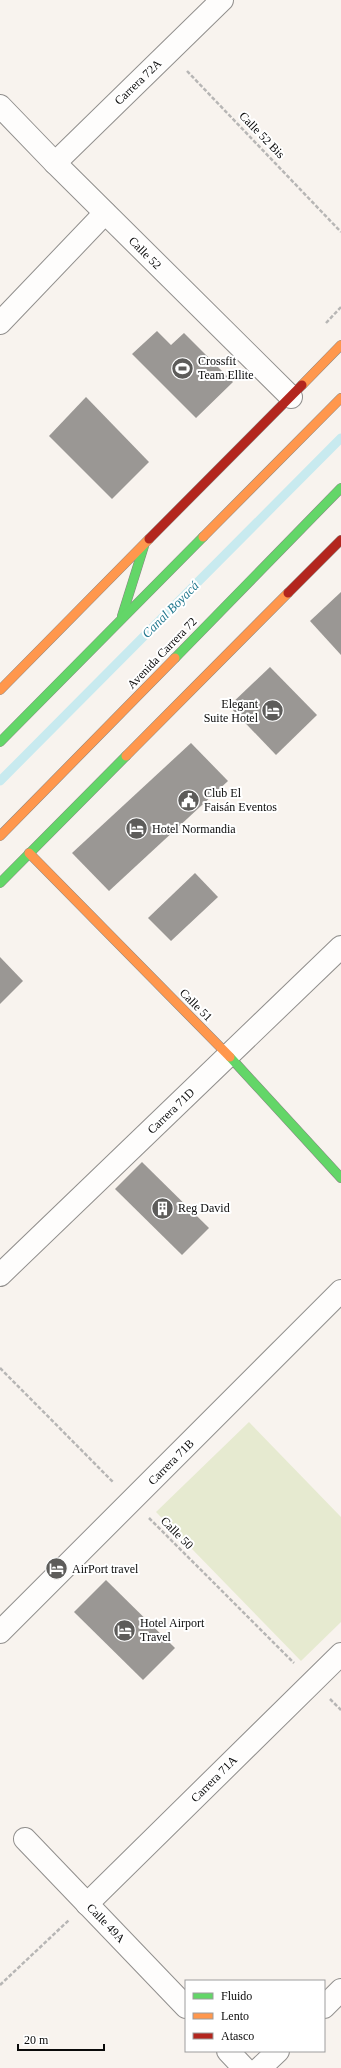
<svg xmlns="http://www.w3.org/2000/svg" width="341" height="2068" font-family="Georgia,serif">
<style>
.green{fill:#e6ead0}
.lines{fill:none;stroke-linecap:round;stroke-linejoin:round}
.stream{stroke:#c8eaef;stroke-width:9}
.building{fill:#9a9794}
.street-casing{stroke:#918f8d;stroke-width:24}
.fast-casing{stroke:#888683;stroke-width:10}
.slow-casing{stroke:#888683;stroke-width:10}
.jam-casing{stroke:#888683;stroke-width:10}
.path{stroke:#b7b6b5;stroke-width:2.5;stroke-dasharray:4 2;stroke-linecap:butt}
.street{stroke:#fefdfc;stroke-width:22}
.fast{stroke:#63d668;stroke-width:9}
.slow{stroke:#ff974d;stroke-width:9}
.jam{stroke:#b3261e;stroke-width:9}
.labels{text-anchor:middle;stroke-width:4;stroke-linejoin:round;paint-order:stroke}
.street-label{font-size:12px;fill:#0a0a0a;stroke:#fff}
.poi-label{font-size:12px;fill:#0a0a0a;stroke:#fff;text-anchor:start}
.water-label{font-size:13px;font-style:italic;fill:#21778e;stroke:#fff}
</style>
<rect width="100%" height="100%" fill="#f8f3ee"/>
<path class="green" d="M249 1422 341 1517V1622L301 1661 156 1512Z"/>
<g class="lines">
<path class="stream" d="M0 781 341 438"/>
</g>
<g class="building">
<path d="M157 331 171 345 184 333 233 382 196 418 132 354Z"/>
<path d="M86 397 149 462 112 499 49 436Z"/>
<path d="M341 592V655L310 621Z"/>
<path d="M270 667 317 715 276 755 229 706Z"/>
<path d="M191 743 228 781 109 891 72 853Z"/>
<path d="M195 873 218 897 171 941 148 918Z"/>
<path d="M0 957 23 981 0 1004Z"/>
<path d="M142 1162 209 1228 182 1255 115 1189Z"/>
<path d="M106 1580 175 1648 143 1680 74 1612Z"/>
</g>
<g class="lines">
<defs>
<g id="street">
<path d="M0 106 55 163 291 397"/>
<path d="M55 163 222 0"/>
<path d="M0 323 105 213"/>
<path d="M0 1275 341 947"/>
<path d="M0 1632 341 1291"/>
<path d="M25 1839 186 2007"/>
<path d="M87 1904 341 1654"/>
<path d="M324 2007 341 1990"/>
<path d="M228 2051 244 2068"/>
<path d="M260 2068 278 2051"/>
</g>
<g id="fast">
<path d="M122 616 144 546"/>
<path d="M175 658 341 488"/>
<path d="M0 742 203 537"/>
<path d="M0 883 126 756"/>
<path d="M230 1057 341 1178"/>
</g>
<g id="slow">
<path d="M302 385 341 345"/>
<path d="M203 537 341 398"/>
<path d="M0 690 149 539"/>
<path d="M126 756 288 593"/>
<path d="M0 836 175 658"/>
<path d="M29 853 230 1057"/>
</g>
<g id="jam">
<path d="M149 539 302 385"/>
<path d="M288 593 341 540"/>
</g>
</defs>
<use href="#street" class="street-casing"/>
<use href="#fast" class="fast-casing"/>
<use href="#slow" class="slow-casing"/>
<use href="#jam" class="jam-casing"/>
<g class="path">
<path d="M187 71 341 232"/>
<path d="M326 323 341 307"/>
<path d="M0 1368 113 1482"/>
<path d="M149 1518 294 1663"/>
<path d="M330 1699 341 1710"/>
<path d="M0 1985 69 1920"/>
</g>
<use href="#street" class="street"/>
<use href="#fast" class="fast"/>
<use href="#slow" class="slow"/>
<use href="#jam" class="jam"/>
</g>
<defs>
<symbol id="stadium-disc" viewBox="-11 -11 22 22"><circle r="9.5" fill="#5d5c5a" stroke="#fff"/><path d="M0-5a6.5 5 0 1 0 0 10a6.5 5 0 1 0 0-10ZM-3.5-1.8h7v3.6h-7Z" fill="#fff"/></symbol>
<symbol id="hotel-disc" viewBox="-11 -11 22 22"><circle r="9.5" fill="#5d5c5a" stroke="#fff"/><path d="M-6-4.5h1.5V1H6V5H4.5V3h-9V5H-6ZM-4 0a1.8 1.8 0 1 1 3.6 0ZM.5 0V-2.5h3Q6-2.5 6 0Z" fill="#fff"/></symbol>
<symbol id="civic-disc" viewBox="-11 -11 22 22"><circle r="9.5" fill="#5d5c5a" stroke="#fff"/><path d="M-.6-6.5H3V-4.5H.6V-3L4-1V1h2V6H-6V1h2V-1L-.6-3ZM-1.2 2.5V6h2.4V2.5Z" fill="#fff"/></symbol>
<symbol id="building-disc" viewBox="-11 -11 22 22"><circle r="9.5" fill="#5d5c5a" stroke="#fff"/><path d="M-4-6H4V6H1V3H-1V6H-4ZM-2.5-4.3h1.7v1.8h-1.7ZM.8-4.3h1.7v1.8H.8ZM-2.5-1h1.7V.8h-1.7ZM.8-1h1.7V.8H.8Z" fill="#fff"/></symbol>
</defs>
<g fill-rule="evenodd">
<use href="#stadium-disc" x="170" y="356" width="25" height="25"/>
<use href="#hotel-disc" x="260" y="698" width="25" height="25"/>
<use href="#civic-disc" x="176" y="788" width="25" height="25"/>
<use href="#hotel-disc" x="124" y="816" width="25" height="25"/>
<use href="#building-disc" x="150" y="1196" width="25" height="25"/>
<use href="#hotel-disc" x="44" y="1556" width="25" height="25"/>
<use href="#hotel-disc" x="112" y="1618" width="25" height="25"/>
</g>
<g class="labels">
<g class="street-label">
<text transform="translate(138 82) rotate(-44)" y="4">Carrera 72A</text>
<text transform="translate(262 135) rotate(46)" y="4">Calle 52 Bis</text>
<text transform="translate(145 253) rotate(45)" y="4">Calle 52</text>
<text transform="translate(162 653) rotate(-46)" y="4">Avenida Carrera 72</text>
<text transform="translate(196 1005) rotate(45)" y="4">Calle 51</text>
<text transform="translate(171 1111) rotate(-44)" y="4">Carrera 71D</text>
<text transform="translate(171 1462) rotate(-45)" y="4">Carrera 71B</text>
<text transform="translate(177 1533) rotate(45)" y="4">Calle 50</text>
<text transform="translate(214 1779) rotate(-45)" y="4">Carrera 71A</text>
<text transform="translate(106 1923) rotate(46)" y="4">Calle 49A</text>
</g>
<g class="poi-label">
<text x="198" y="365">Crossfit<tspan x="198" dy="14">Team Ellite</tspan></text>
<text x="258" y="708" text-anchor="end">Elegant<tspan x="258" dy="14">Suite Hotel</tspan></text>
<text x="204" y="797">Club El<tspan x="204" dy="14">Faisán Eventos</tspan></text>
<text x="152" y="833">Hotel Normandia</text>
<text x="178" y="1212">Reg David</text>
<text x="72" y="1573">AirPort travel</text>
<text x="140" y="1627">Hotel Airport<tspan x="140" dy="14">Travel</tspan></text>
</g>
<g class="water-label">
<text transform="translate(170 609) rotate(-45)" y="5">Canal Boyacá</text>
</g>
</g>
<rect x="185" y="1980" width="140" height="72" fill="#ffffff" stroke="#9d9d9d"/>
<rect x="193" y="1993" width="20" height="6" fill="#63d668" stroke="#9d9d9d"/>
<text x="221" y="2000" font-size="12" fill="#0a0a0a">Fluido</text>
<rect x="193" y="2013" width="20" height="6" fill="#ff974d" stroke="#9d9d9d"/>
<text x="221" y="2020" font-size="12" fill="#0a0a0a">Lento</text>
<rect x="193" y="2033" width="20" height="6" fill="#b3261e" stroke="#9d9d9d"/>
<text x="221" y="2040" font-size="12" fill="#0a0a0a">Atasco</text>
<path d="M18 2044v6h86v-6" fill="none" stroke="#0a0a0a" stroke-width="2"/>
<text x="24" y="2044" font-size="12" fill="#0a0a0a" stroke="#ffffff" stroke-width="3" paint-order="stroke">20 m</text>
</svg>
